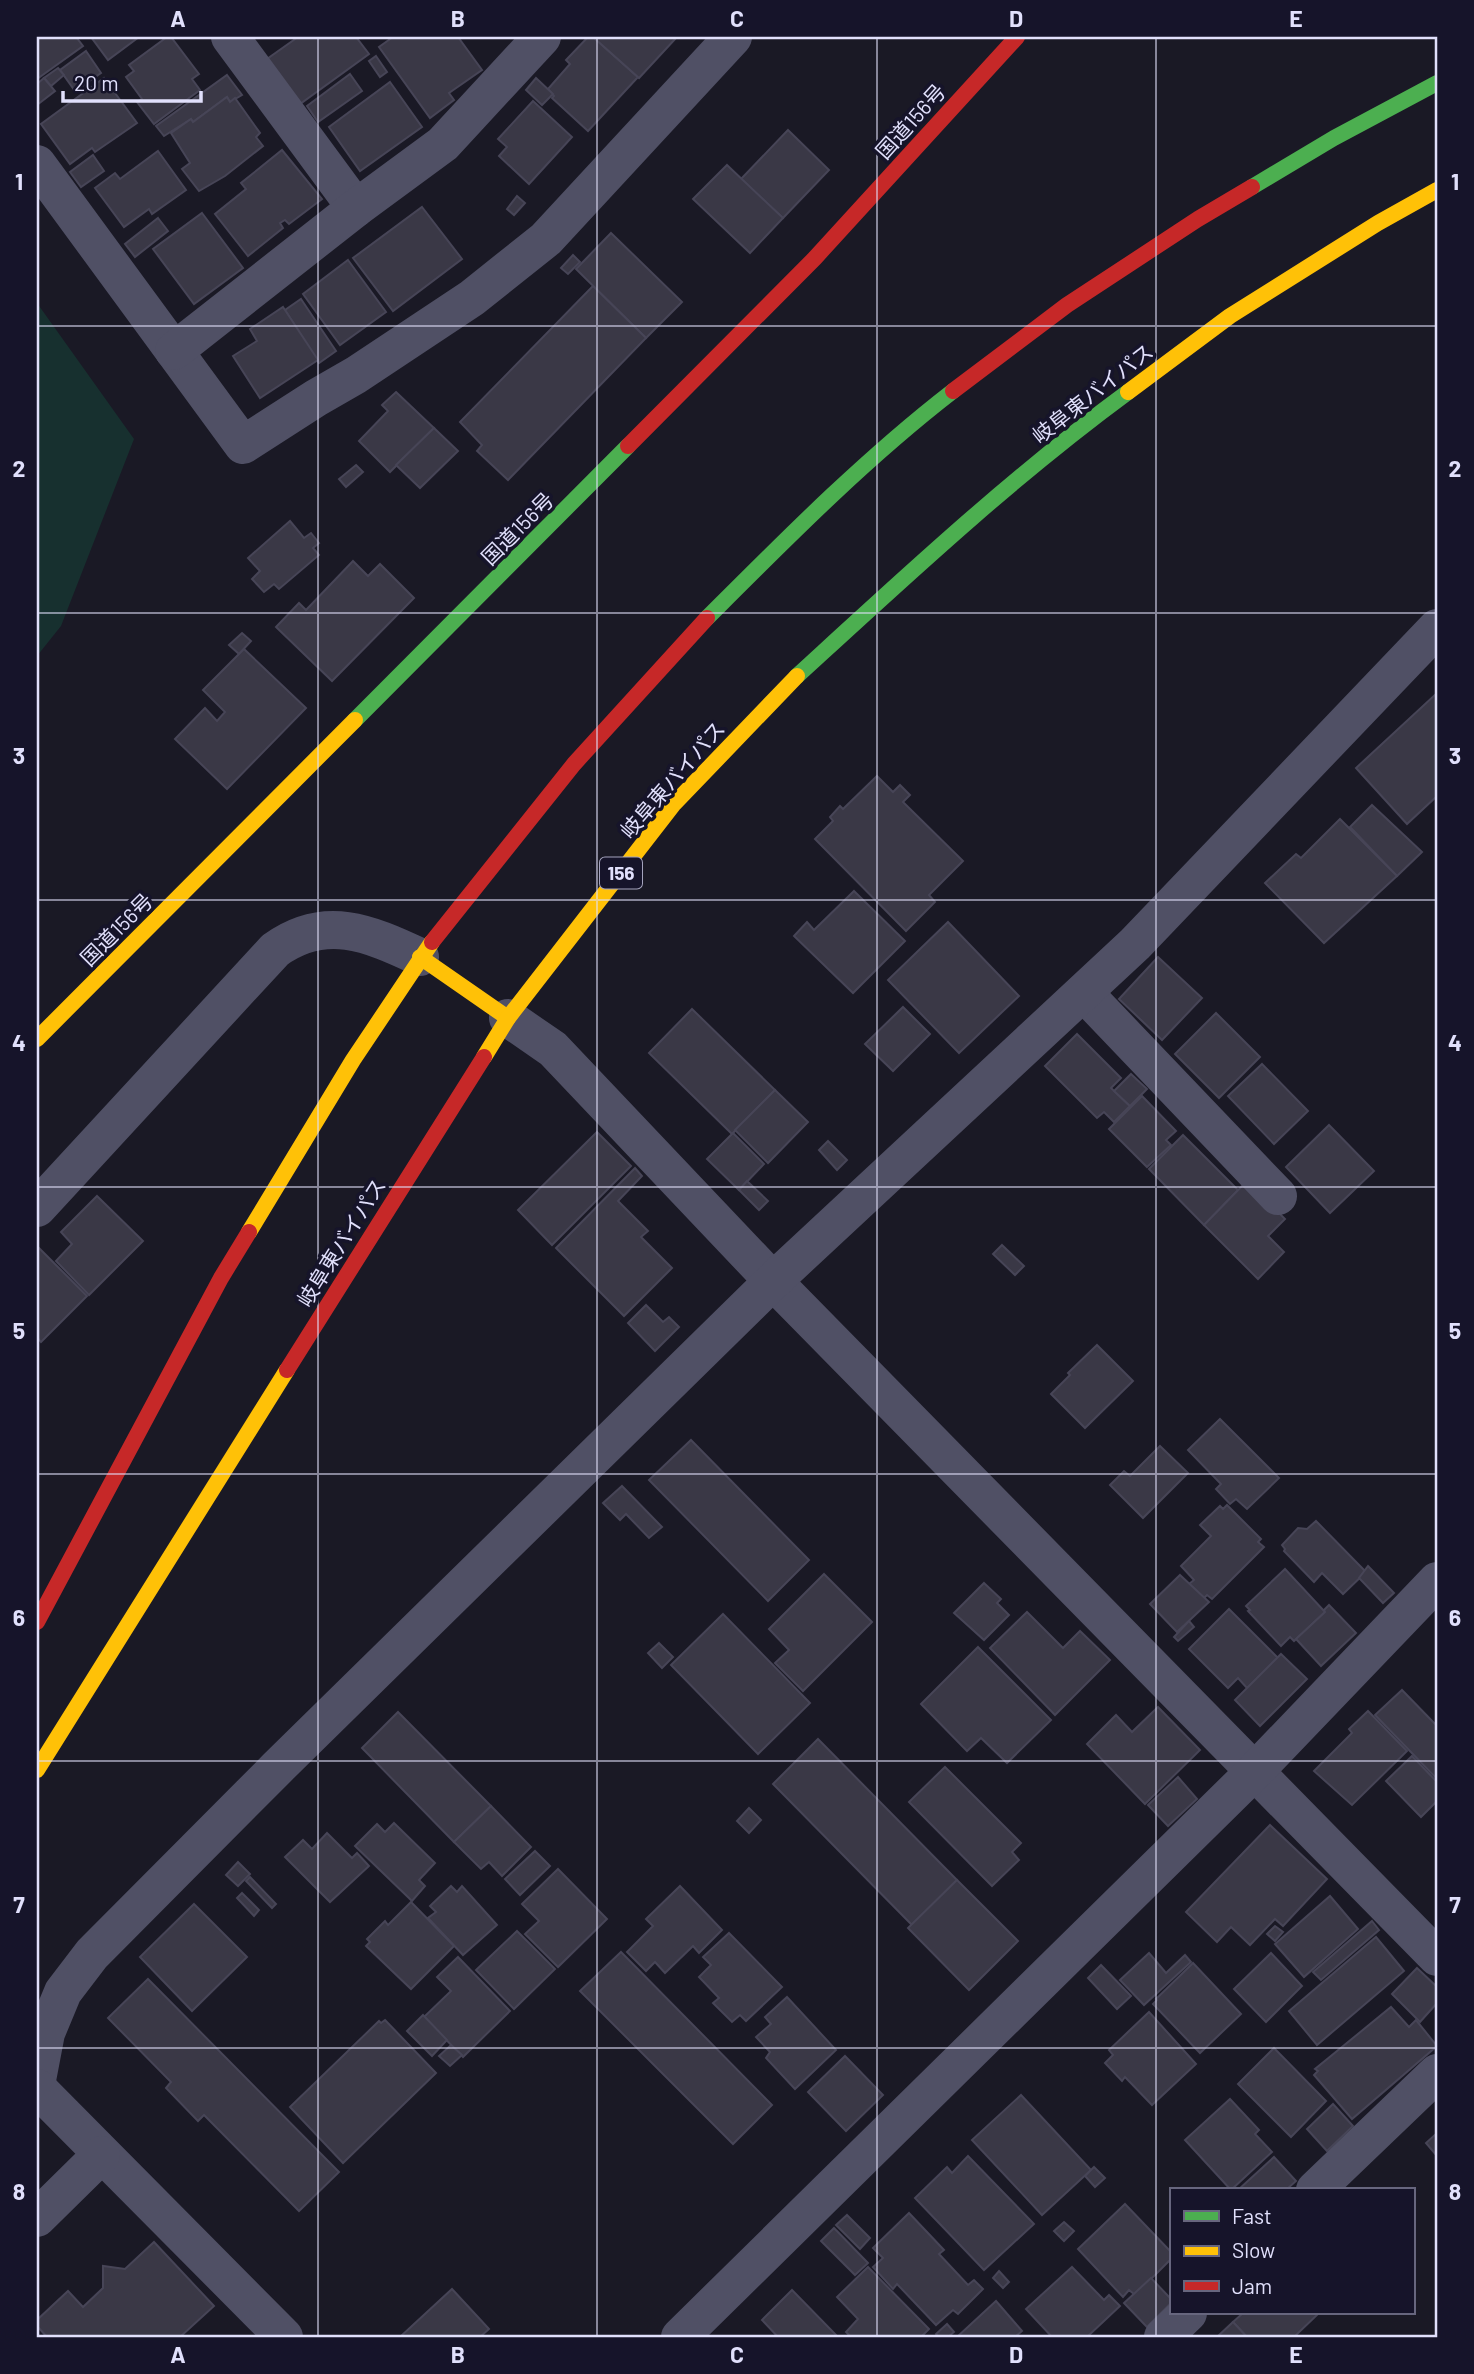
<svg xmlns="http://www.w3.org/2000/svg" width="1474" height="2374" font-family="Barlow,'Noto Sans JP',sans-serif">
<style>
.green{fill:#17302f}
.building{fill:#3a3846;stroke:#474557;stroke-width:2}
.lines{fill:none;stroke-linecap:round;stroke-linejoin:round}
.street{stroke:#505065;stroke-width:38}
.fast{stroke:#4caf50;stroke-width:16}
.slow{stroke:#ffc107;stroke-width:16}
.jam{stroke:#c62828;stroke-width:16}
.grid{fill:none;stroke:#e1e0fc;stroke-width:2;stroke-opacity:0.55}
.labels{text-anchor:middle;stroke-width:7;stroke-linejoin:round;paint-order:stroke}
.shield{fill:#16142a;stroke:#a4a3bd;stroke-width:2}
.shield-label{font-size:19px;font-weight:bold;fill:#e1e0fc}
.street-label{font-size:21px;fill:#e1e0fc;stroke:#16142a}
.neatline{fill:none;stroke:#e1e0fc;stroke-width:2.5}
.grid-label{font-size:23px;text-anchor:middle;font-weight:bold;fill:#e1e0fc}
</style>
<rect width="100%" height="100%" fill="#1a1925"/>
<path class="green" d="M37 303 134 439 61 626 37 656Z"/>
<g class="building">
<path d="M37 37H76L83 46 37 79Z"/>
<path d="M91 37H139L108 60Z"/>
<path d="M167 37H171L199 74 192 79 200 90 154 124 137 102 142 99 126 77 134 71 129 65Z"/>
<path d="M298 37H356L369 54 300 104 267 59Z"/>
<path d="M393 37H458L482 70 449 93 454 100 430 118 379 47Z"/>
<path d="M588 37H593L638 77 588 131 552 98 554 96 548 89 570 64 566 60Z"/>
<path d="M593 37H677L639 78Z"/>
<path d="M86 51 101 73 75 91 60 70Z"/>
<path d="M376 56 387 72 380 77 369 61Z"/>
<path d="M58 68 64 75 51 86 44 78Z"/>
<path d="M350 74 362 91 318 122 307 106Z"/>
<path d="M227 75 242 95 230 102 227 97 193 122 191 119 164 136 156 126Z"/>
<path d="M44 78 55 91 37 105V84Z"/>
<path d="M104 78 137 123 95 152 92 148 70 164 41 124Z"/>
<path d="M536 78 553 94 542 105 526 90Z"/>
<path d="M390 82 422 127 360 171 329 127Z"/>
<path d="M227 97 230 102 235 98 260 133 256 137 263 146 225 176 199 191 182 169 190 163 171 133 191 119 193 122Z"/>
<path d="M533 101 572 137 529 184 499 156 507 147 498 139Z"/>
<path d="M788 130 829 170 783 218 741 179Z"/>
<path d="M282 150 322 199 289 224 285 220 280 223 283 228 248 256 215 214 246 189 241 183Z"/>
<path d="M158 151 186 190 152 214 149 209 124 227 95 188 115 173 120 179Z"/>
<path d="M93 155 104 171 81 187 70 172Z"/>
<path d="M727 165 783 218 750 253 693 199Z"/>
<path d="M517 196 525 203 514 215 507 209Z"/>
<path d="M422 207 462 259 393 311 353 258Z"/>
<path d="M202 213 243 268 194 304 153 249Z"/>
<path d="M158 218 168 231 135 257 125 244Z"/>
<path d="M611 233 682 302 646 338 576 269Z"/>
<path d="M573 255 580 262 568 274 561 268Z"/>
<path d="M348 260 386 312 340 345 303 294Z"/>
<path d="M593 286 646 338 508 480 477 451 482 445 460 422Z"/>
<path d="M301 299 336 351 319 363 285 310Z"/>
<path d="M283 307 318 360 260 398 233 356 257 341 250 329Z"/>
<path d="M396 392 434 428 390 472 359 441 388 411 382 405Z"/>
<path d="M434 428 458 451 420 488 396 465Z"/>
<path d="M356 465 363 472 346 487 339 479Z"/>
<path d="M290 521 304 538 311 533 319 543 313 548 319 555 279 589 274 584 264 592 252 579 260 571 248 558Z"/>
<path d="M353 561 368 576 380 564 414 598 332 681 276 627 299 603 306 610Z"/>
<path d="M242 633 251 641 239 654 229 645Z"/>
<path d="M244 649 306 708 227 789 175 739 205 708 217 721 225 712 203 690Z"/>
<path d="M1437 693V796L1407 824 1356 768Z"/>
<path d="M877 776 893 792 900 785 910 795 903 802 963 861 929 895 935 902 906 931 815 839 833 821 830 817 840 806 843 809Z"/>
<path d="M1372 805 1422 852 1397 876 1350 827Z"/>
<path d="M1340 819 1397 876 1324 943 1265 883 1296 854 1301 858Z"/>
<path d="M854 891 905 941 853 993 794 936 807 922 814 930Z"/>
<path d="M948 922 1019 996 959 1053 888 980Z"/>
<path d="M1158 957 1202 998 1162 1040 1119 999Z"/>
<path d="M903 1007 930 1034 893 1071 865 1044Z"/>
<path d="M692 1009 775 1090 732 1134 649 1053Z"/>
<path d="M1216 1013 1260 1057 1219 1098 1175 1054Z"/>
<path d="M1077 1034 1121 1078 1111 1088 1130 1106 1114 1122 1104 1112 1097 1118 1045 1066Z"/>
<path d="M1262 1064 1308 1111 1274 1144 1228 1096Z"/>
<path d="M1131 1074 1147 1089 1130 1106 1114 1091Z"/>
<path d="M775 1090 808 1122 768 1163 735 1130Z"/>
<path d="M1142 1096 1176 1131 1166 1140 1171 1145 1147 1167 1109 1129Z"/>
<path d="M1329 1125 1374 1171 1330 1213 1286 1167Z"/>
<path d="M597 1132 631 1166 552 1245 518 1210Z"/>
<path d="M733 1133 764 1164 739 1190 707 1159Z"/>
<path d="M1183 1135 1238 1190 1204 1225 1149 1169Z"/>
<path d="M828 1141 847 1160 837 1170 819 1150Z"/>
<path d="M635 1168 642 1176 618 1201 648 1231 641 1237 672 1268 624 1316 556 1248Z"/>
<path d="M747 1181 768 1201 759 1210 739 1190Z"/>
<path d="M1247 1181 1285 1219 1268 1236 1284 1252 1258 1279 1204 1225Z"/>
<path d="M97 1196 143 1241 89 1295 56 1261 72 1244 61 1232Z"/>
<path d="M1002 1245 1024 1266 1015 1275 993 1254Z"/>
<path d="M38 1247 87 1296 41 1342 37 1337Z"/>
<path d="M646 1305 663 1322 669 1317 679 1327 655 1351 628 1323Z"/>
<path d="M1097 1345 1133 1381 1085 1428 1051 1394 1070 1375 1068 1373Z"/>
<path d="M1220 1419 1279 1478 1247 1509 1236 1499 1230 1504 1216 1489 1221 1484 1188 1450Z"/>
<path d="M691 1440 809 1560 768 1601 649 1480Z"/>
<path d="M1160 1446 1188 1473 1143 1518 1110 1485 1124 1471 1130 1476Z"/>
<path d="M622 1486 662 1527 649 1538 626 1514 620 1520 603 1503Z"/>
<path d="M1227 1505 1261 1539 1258 1542 1264 1547 1212 1599 1207 1595 1204 1598 1189 1584 1194 1580 1181 1566 1211 1536 1200 1525 1220 1506 1223 1509Z"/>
<path d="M1316 1521 1366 1572 1343 1594 1322 1573 1314 1582 1284 1551 1285 1549 1282 1545 1298 1528 1307 1529Z"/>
<path d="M1368 1566 1394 1593 1383 1603 1359 1578Z"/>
<path d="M1285 1569 1325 1612 1294 1641 1290 1637 1281 1646 1248 1611 1250 1610 1246 1606Z"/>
<path d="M824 1574 872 1622 803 1691 775 1663 789 1650 769 1629Z"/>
<path d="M1180 1575 1209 1602 1177 1632 1150 1604Z"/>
<path d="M984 1583 1001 1599 997 1603 1009 1615 984 1640 954 1613Z"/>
<path d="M1329 1605 1356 1633 1321 1666 1296 1639 1325 1612 1324 1610Z"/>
<path d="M1229 1609 1278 1658 1247 1688 1238 1678 1228 1688 1189 1649Z"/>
<path d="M1027 1612 1063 1648 1080 1631 1110 1660 1055 1715 990 1648Z"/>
<path d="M723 1614 810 1703 758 1754 671 1665Z"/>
<path d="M1189 1621 1194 1627 1178 1641 1174 1637Z"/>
<path d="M659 1643 673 1657 662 1668 648 1653Z"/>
<path d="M978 1647 1051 1720 1007 1763 981 1738 967 1751 921 1704Z"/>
<path d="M1281 1654 1307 1679 1260 1726 1235 1700Z"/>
<path d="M1402 1690 1437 1726V1779L1375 1715Z"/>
<path d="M1158 1707 1200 1750 1145 1804 1087 1744 1116 1715 1132 1732Z"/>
<path d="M1368 1711 1407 1751 1352 1805 1314 1771 1352 1733 1349 1729Z"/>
<path d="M398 1712 491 1806 454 1842 362 1748Z"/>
<path d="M818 1739 957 1880 912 1925 773 1784Z"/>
<path d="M1412 1756 1437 1782V1801L1421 1817 1386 1781Z"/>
<path d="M945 1767 1021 1843 1012 1852 1019 1860 992 1886 909 1802Z"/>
<path d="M1178 1777 1197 1799 1168 1826 1148 1805Z"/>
<path d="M491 1806 531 1847 502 1876 489 1862 481 1869 454 1842Z"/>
<path d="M749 1808 761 1820 749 1833 737 1821Z"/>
<path d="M394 1823 435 1863 419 1880 425 1886 412 1901 355 1846 377 1824 385 1832Z"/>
<path d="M1270 1825 1327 1879 1283 1926 1275 1919 1250 1945 1231 1927 1217 1942 1186 1912Z"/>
<path d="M327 1833 352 1858 357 1853 369 1866 330 1902 285 1857 303 1840 312 1849Z"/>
<path d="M535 1851 550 1866 520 1895 505 1879Z"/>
<path d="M238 1862 250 1874 238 1886 226 1875Z"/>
<path d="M558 1869 607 1919 558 1967 525 1934 539 1921 522 1904Z"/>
<path d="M250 1877 276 1904 272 1908 246 1881Z"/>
<path d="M957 1880 1018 1941 969 1990 908 1928Z"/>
<path d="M451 1886 457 1892 462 1886 497 1925 463 1955 428 1918 436 1912 430 1906Z"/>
<path d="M680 1886 722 1930 699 1953 693 1946 665 1973 655 1962 646 1971 627 1952 653 1926 646 1919Z"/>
<path d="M242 1893 259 1910 254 1916 237 1898Z"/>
<path d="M1330 1896 1358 1929 1304 1977 1275 1944Z"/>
<path d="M411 1902 454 1946 411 1989 366 1946 370 1942 367 1939 385 1921 388 1925Z"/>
<path d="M194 1904 247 1957 192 2011 140 1957Z"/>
<path d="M1372 1921 1379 1930 1321 1980 1313 1972Z"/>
<path d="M1275 1926 1283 1932 1275 1941 1267 1934Z"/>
<path d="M517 1931 555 1969 514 2009 476 1970Z"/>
<path d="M729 1933 782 1987 746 2021 740 2015 732 2022 713 2003 719 1998 699 1977 711 1965 703 1957Z"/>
<path d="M1376 1937 1404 1971 1317 2045 1289 2011Z"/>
<path d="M621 1952 772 2105 733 2144 580 1991Z"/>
<path d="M1149 1953 1166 1973 1185 1955 1191 1962 1144 2005 1120 1980Z"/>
<path d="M1271 1953 1302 1986 1266 2022 1234 1989Z"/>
<path d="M458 1957 510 2011 463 2057 424 2017 451 1991 437 1977Z"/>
<path d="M1193 1963 1241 2014 1200 2053 1153 2004 1157 2000 1156 1999Z"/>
<path d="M1101 1965 1131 1996 1117 2009 1088 1978Z"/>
<path d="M1417 1968 1437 1987V2003L1420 2022 1392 1994Z"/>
<path d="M148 1979 339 2172 299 2211 204 2115 198 2121 166 2088 171 2082 108 2018Z"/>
<path d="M787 1997 836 2050 795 2089 766 2058 770 2052 756 2037 771 2024 765 2017Z"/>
<path d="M1391 2007 1409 2027 1416 2020 1437 2046 1352 2119 1314 2075 1318 2071 1315 2069Z"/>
<path d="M1149 2012 1196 2064 1152 2105 1125 2077 1122 2081 1105 2063 1113 2055 1109 2050Z"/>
<path d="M423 2015 447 2040 432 2056 407 2031Z"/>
<path d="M385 2020 436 2073 343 2163 290 2107 379 2021 381 2023Z"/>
<path d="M451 2045 462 2055 450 2066 439 2056Z"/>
<path d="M1274 2048 1326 2101 1291 2137 1238 2084Z"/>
<path d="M845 2056 883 2095 846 2131 808 2092Z"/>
<path d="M1021 2095 1091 2170 1042 2215 972 2140Z"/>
<path d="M1230 2099 1259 2130 1255 2134 1272 2152 1231 2190 1185 2140Z"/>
<path d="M1333 2104 1353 2126 1327 2151 1307 2129Z"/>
<path d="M1437 2133V2156L1426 2143Z"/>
<path d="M968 2156 1034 2224 984 2270 915 2198 947 2167 952 2173Z"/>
<path d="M1274 2157 1296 2181 1286 2190H1238Z"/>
<path d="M1094 2167 1105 2178 1095 2187 1085 2176Z"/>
<path d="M1125 2204 1171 2252V2259L1135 2295 1129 2290 1123 2297 1078 2249Z"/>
<path d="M909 2213 944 2250 939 2254 968 2285 974 2280 983 2289 958 2314 953 2310 936 2325 897 2284 893 2289 873 2267 883 2258 873 2248Z"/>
<path d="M847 2215 870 2238 860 2249 836 2225Z"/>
<path d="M1064 2222 1074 2231 1064 2241 1054 2231Z"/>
<path d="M834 2228 868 2263 855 2275 821 2241Z"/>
<path d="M154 2242 214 2306 180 2337H47L37 2326V2320L68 2291 83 2307 103 2288V2266L125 2269Z"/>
<path d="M868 2267 929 2329 921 2337H851L846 2332 858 2319 837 2297Z"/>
<path d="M1072 2267 1104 2300 1109 2295 1120 2306 1087 2337H1052L1026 2309Z"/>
<path d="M999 2271 1009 2282 1003 2288 993 2278Z"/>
<path d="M1151 2278 1171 2299V2303L1147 2327 1124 2303Z"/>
<path d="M452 2289 489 2329 480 2337H400Z"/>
<path d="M792 2290 838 2337H778L762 2320Z"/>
<path d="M996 2301 1022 2331 1015 2337H957Z"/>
<path d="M1243 2313H1319L1294 2337H1247L1233 2322Z"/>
<path d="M1233 2322 1247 2337H1217Z"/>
<path d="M947 2324 954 2332 948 2337H939L936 2334Z"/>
</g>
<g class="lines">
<g class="street">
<path d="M230 37 356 208"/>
<path d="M37 164 243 445 316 398 356 375 472 298 546 239 733 37"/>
<path d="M174 351 356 208 443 144 542 37"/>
<path d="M1084 993 1278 1196"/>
<path d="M508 1018 553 1049 773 1281 1437 1957"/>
<path d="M37 1208 275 950C325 914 369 933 420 957"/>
<path d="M37 2080 46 2033 63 1992 92 1954 277 1768 773 1281 1135 944 1437 628"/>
<path d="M37 2088 284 2337"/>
<path d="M1315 2190 1437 2073"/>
<path d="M37 2218 101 2155"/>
<path d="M680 2337 1256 1770 1437 1581"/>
<path d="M1163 2337 1188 2313"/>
</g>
<g class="fast">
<path d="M1252 187 1334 138 1437 83"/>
<path d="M707 618C786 539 865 459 953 391"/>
<path d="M797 676C904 578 1011 478 1128 392"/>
<path d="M355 720 628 446"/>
</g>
<g class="slow">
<path d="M1128 392 1230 316 1378 223 1437 190"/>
<path d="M420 957 508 1018"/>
<path d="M37 1039 355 720"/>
<path d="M484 1057 508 1018 673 805 797 676"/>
<path d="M249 1232 353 1060 432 942"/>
<path d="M37 1770 287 1370"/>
</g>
<g class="jam">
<path d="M953 391 1067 305 1198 219 1252 187"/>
<path d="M628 446 815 258 1017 37"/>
<path d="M432 942 574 764 707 618"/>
<path d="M287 1370 484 1057"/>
<path d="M37 1622 221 1278 249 1232"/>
</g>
</g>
<path class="grid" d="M318 37V2337M597 37V2337M877 37V2337M1156 37V2337M37 326H1437M37 613H1437M37 900H1437M37 1187H1437M37 1474H1437M37 1761H1437M37 2048H1437"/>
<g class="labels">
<rect class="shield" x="600" y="857.5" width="42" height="31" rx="5"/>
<g class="shield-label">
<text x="621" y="880">156</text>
</g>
<g class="street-label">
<text transform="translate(911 122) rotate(-48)" y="7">国道156号</text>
<text transform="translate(1093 394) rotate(-38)" y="7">岐阜東バイパス</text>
<text transform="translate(518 529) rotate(-45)" y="7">国道156号</text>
<text transform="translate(673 780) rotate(-49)" y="7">岐阜東バイパス</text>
<text transform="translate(117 930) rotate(-45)" y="7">国道156号</text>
<text transform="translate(342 1243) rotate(-58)" y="7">岐阜東バイパス</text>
</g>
</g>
<rect width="1474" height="2374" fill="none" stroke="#16142a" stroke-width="77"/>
<rect x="1170" y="2188" width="245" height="126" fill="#16142a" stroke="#67667e" stroke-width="2"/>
<rect x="1184" y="2211" width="35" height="10" fill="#4caf50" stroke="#67667e" stroke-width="2"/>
<text x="1232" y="2224" font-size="21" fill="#e1e0fc">Fast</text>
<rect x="1184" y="2246" width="35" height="10" fill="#ffc107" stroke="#67667e" stroke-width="2"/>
<text x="1232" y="2258" font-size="21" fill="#e1e0fc">Slow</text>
<rect x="1184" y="2281" width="35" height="10" fill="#c62828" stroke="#67667e" stroke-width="2"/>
<text x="1232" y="2294" font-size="21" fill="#e1e0fc">Jam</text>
<path d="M63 91v10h138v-10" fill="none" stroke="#e1e0fc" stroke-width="3.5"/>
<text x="74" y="91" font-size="21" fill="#e1e0fc" stroke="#16142a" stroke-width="5" paint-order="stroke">20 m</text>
<rect x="38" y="38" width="1398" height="2298" class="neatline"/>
<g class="grid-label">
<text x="178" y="27">A</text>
<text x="458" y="27">B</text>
<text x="737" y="27">C</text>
<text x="1016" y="27">D</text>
<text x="1296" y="27">E</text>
<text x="19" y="190">1</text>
<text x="1455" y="190">1</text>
<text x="19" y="477">2</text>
<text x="1455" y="477">2</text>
<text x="19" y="764">3</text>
<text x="1455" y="764">3</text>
<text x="19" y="1051">4</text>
<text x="1455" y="1051">4</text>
<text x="19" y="1339">5</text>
<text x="1455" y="1339">5</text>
<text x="19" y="1626">6</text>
<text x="1455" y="1626">6</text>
<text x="19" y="1913">7</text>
<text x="1455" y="1913">7</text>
<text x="19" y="2200">8</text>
<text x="1455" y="2200">8</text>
<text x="178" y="2363">A</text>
<text x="458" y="2363">B</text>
<text x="737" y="2363">C</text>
<text x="1016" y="2363">D</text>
<text x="1296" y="2363">E</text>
</g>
</svg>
